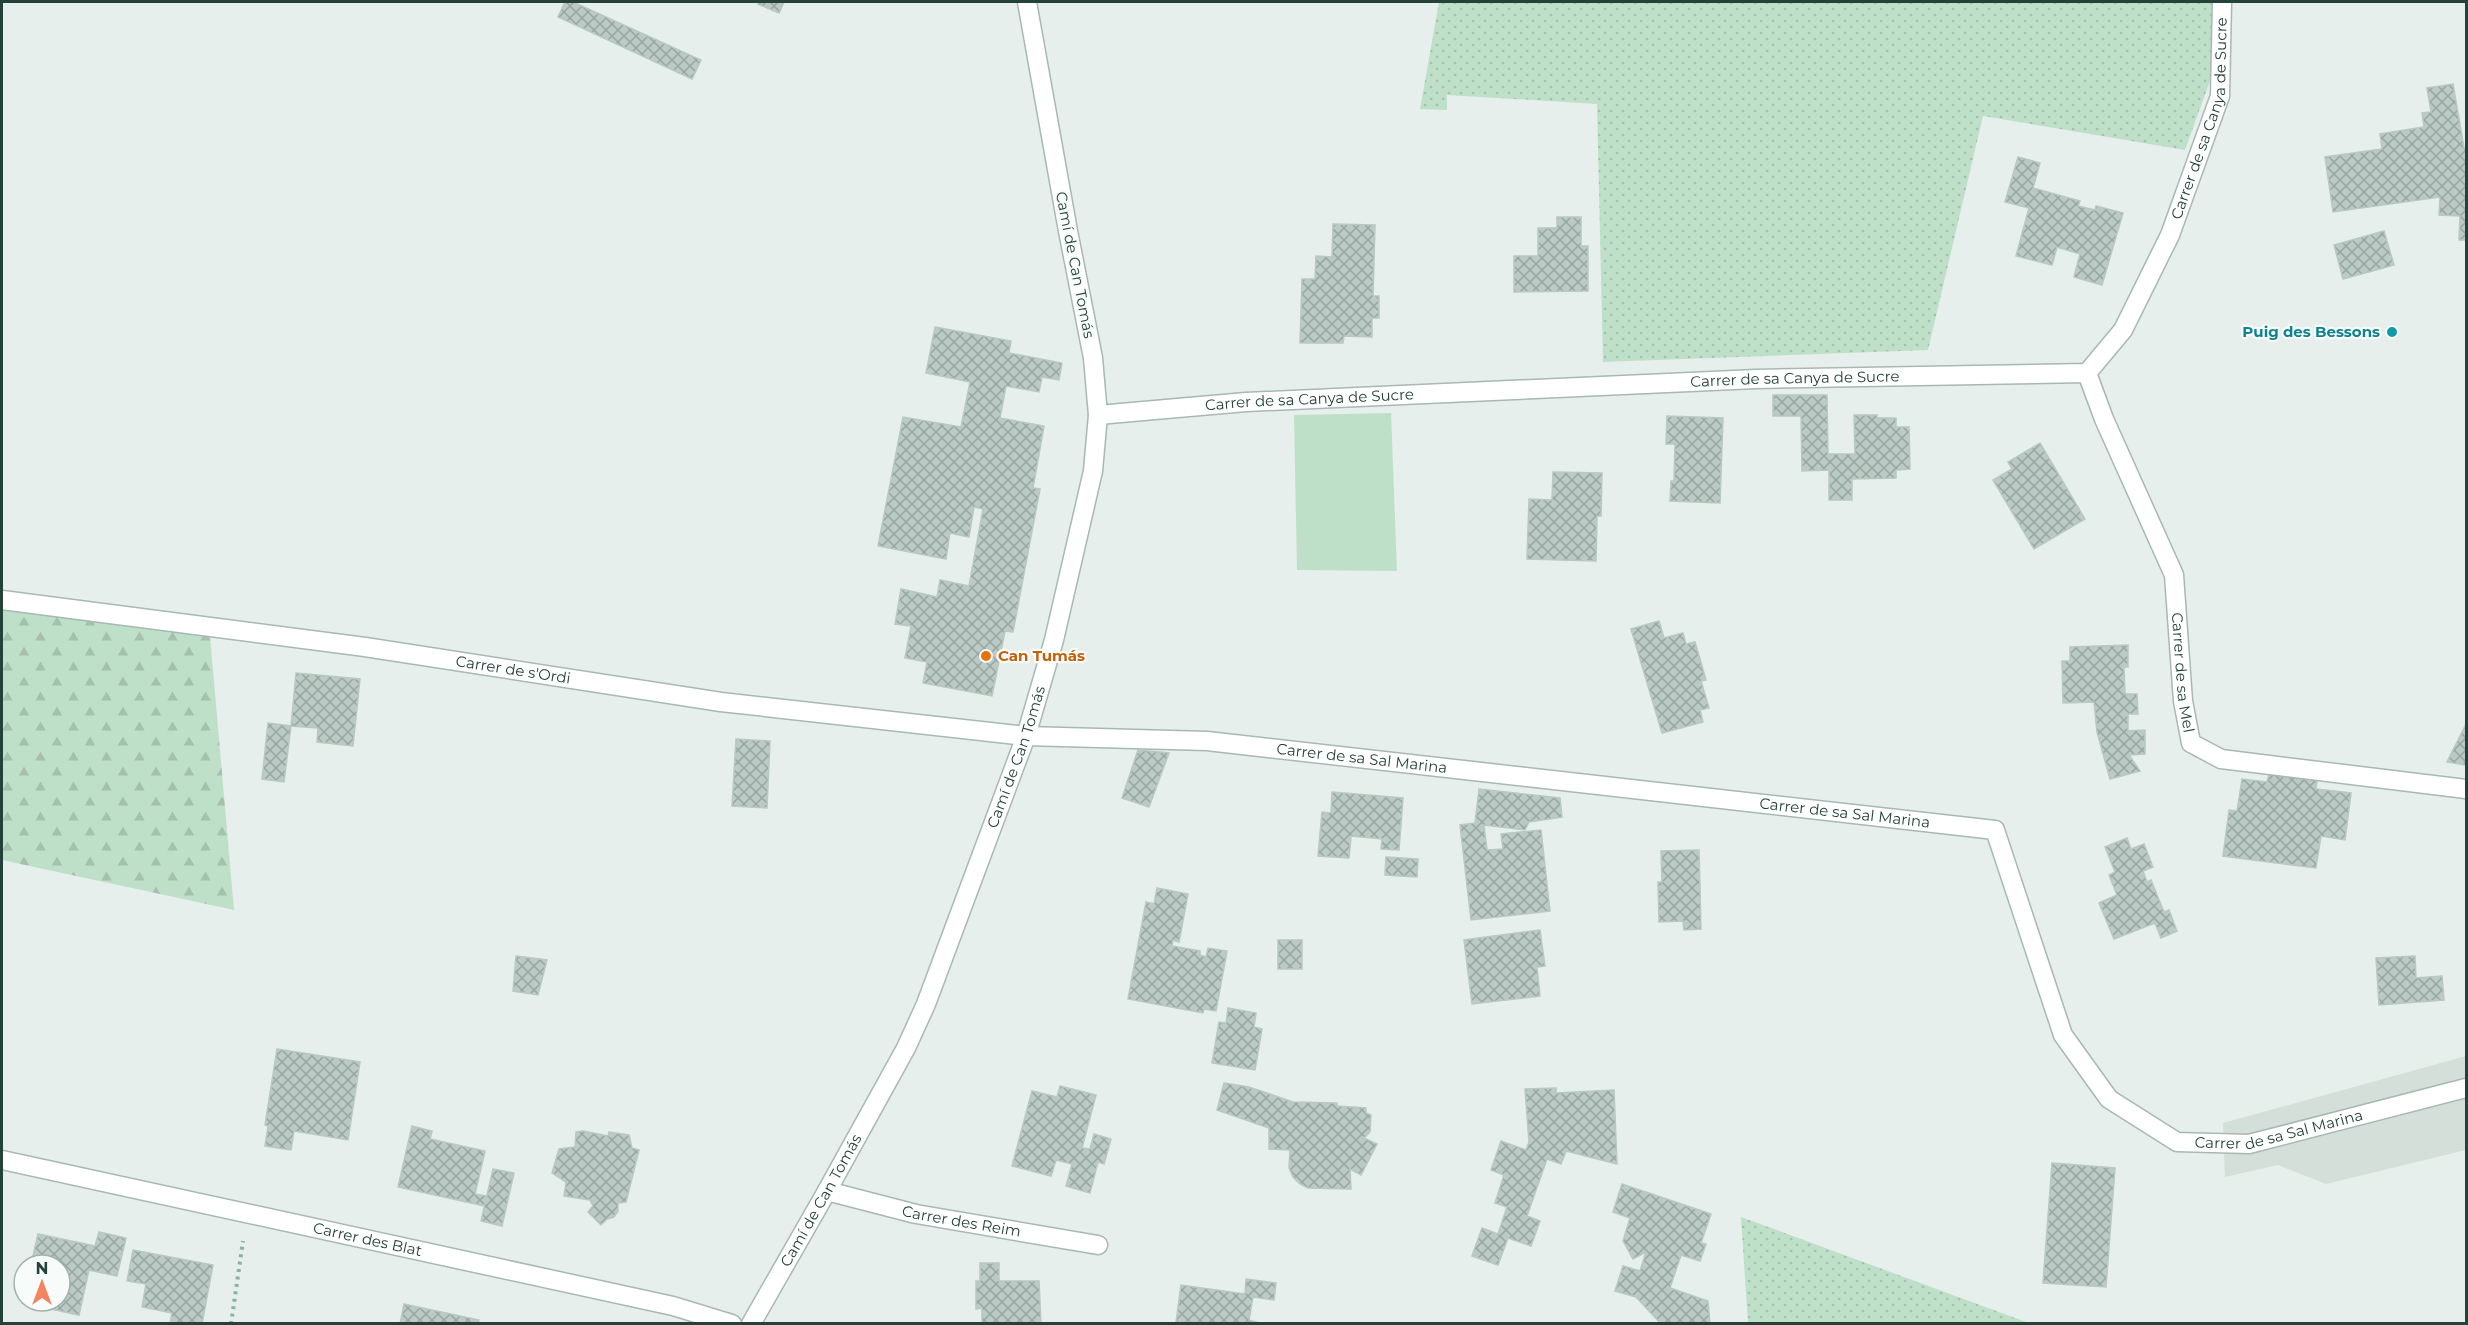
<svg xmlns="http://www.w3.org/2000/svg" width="2468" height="1325" font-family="Montserrat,sans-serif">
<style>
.built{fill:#d4dfda}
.grass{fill:url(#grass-dots)}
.forest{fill:url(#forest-firs)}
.pitch{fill:#bfe0c8}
.building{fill:url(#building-cross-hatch);stroke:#b8c9c2;stroke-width:1.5}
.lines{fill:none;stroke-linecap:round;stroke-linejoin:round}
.minor-casing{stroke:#a8b8b2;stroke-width:21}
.tertiary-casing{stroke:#a8b8b2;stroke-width:21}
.path{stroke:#86b3a5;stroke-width:4;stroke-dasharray:3 4.5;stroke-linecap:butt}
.minor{stroke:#fff;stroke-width:18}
.tertiary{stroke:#fff;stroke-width:18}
.culture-dot{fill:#0f9aa8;stroke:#f7fbf9;stroke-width:2}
.food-dot{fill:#e8710a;stroke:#f7fbf9;stroke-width:2}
.labels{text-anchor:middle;stroke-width:4.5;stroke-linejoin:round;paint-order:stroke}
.street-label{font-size:15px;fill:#24423a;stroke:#f7fbf9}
.culture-label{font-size:15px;font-weight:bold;fill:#0d838f;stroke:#f7fbf9;text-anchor:end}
.food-label{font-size:15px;font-weight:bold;fill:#c56008;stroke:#f7fbf9;text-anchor:start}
</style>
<defs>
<pattern id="grass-dots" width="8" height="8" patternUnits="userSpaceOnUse" patternTransform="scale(1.5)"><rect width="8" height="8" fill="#bfe0c8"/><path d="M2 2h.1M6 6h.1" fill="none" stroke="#a4c1ad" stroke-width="1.8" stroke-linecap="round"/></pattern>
<pattern id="forest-firs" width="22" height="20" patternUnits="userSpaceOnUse" patternTransform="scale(1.5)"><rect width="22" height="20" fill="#bfe0c8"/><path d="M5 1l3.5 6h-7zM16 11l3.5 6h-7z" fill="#a4c1ad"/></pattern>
<pattern id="building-cross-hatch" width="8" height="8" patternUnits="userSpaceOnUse" patternTransform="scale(1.5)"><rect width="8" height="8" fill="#bbcac4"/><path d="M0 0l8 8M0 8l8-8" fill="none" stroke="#98a6a0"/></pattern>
</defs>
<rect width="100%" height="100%" fill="#e6efeb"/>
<path class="built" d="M2466 1056V1150L2326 1184 2278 1165 2225 1177 2223 1123Z"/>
<g class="grass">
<path d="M1439 2H2214L2211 78 2185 150 1983 116 1928 350 1603 362 1597 104 1447 95V110L1420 109Z"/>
<path d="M1741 1217 2029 1323H1748Z"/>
</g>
<path class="forest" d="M2 609 210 636 234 910 2 860Z"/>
<path class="pitch" d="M1391 413 1397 571 1297 570 1294 415Z"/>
<g class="building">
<path d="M565 2H573L701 60 692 79 558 17Z"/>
<path d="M759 2H784L779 13 758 4Z"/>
<path d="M2453 84 2464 148H2466V240H2459L2460 216 2439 215 2440 197 2333 212 2325 157 2382 149 2380 134 2424 127 2422 113 2431 112 2427 88Z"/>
<path d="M2018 157 2040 163 2033 188 2080 201 2078 206 2095 210 2096 206 2123 213 2102 285 2074 277 2080 254 2057 247 2052 265 2016 256 2029 208 2005 202Z"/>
<path d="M1557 217H1581V246H1588V291L1514 292V256H1538V228H1557Z"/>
<path d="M1333 224 1375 225 1373 296H1379V318H1372V337L1344 336 1343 343H1300L1302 279H1315L1316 256 1332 257Z"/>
<path d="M2384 231 2394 265 2343 279 2334 245Z"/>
<path d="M935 327 1011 341 1009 353 1062 363 1059 380 1042 377 1039 392 1006 386 1000 418 1044 426 1033 488 1040 489 1013 632 1005 631 992 696 923 683 927 662 905 658 911 626 895 624 901 589 937 597 940 580 969 586 983 509 974 507 969 537 950 533 946 559 878 546 903 417 961 427 970 382 926 373Z"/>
<path d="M1773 395H1827L1828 454H1855L1854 415H1877V418H1896V427H1909L1910 469 1896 470V478L1852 479V500H1829V470L1802 471 1801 416H1773Z"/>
<path d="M1667 416 1723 418 1720 503 1670 501 1671 481H1674L1675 444H1666Z"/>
<path d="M2040 443 2085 519 2034 549 1993 480 2012 469 2008 462Z"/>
<path d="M1553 472 1602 473 1601 516H1597L1596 561 1527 559 1529 499 1552 500Z"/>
<path d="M1659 621 1664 638 1683 633 1686 644 1695 642 1706 680 1701 681 1709 708 1700 710 1703 722 1662 733 1631 629Z"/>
<path d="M2128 645V667H2124L2125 694H2137L2138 714H2128V731L2145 730V754L2129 755 2140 771 2110 779 2097 732 2094 702 2063 703 2062 661H2070V647Z"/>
<path d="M296 673 360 679 353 746 317 742 318 728 291 726Z"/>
<path d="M268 723 291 726 284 782 262 779Z"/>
<path d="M2466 724V765L2447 762Z"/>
<path d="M736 739 770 741 767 808 732 806Z"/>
<path d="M1138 750 1169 753 1149 807 1122 798Z"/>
<path d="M2269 774 2317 780 2316 789 2351 793 2345 840 2321 836 2316 868 2223 856 2229 810 2237 811 2242 779 2267 782Z"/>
<path d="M1479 789 1560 798 1562 817 1529 822 1525 830 1484 825 1487 850 1503 849 1501 834 1541 830 1550 911 1471 920 1460 825 1475 823Z"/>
<path d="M1332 792 1403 798 1399 850 1381 849 1382 839 1351 836 1349 858 1318 856 1322 812 1331 813Z"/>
<path d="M2127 838 2131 849 2144 844 2153 867 2143 871 2147 882 2151 880 2164 912 2169 910 2177 931 2161 938 2155 923 2114 939 2099 903 2117 895 2109 875 2115 872 2105 847Z"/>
<path d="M1699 850 1701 929 1684 930 1683 921 1659 922 1658 882H1662L1661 851Z"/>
<path d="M1386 857 1418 859 1417 877 1385 875Z"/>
<path d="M1157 888 1188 894 1179 942 1173 940 1172 946 1200 951V955L1206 957 1208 948 1227 951 1216 1011 1204 1009 1203 1013 1128 999 1146 902 1154 904Z"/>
<path d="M1540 930 1545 966 1537 967 1540 996 1472 1004 1464 940Z"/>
<rect x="1278" y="940" width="24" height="29"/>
<path d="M516 956 547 960 538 995 513 991Z"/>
<path d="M2415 956 2416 978 2442 976 2444 1000 2379 1005 2376 958Z"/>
<path d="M1228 1008 1256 1013 1254 1027 1262 1029 1255 1070 1212 1063 1219 1022 1226 1023Z"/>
<path d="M277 1049 360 1062 348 1140 294 1131 291 1150 265 1146 268 1126 265 1125Z"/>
<path d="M1224 1083 1249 1087 1293 1102 1337 1103V1106L1366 1108V1113L1371 1115 1370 1132 1364 1138 1377 1144 1361 1175 1350 1169 1351 1189 1308 1188 1300 1184 1293 1177 1289 1168 1290 1150 1269 1149V1128L1217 1110Z"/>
<path d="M1060 1086 1096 1095 1082 1148 1090 1149 1094 1134 1111 1139 1104 1164 1098 1162 1090 1193 1066 1186 1072 1164 1056 1160 1051 1176 1012 1166 1032 1091 1057 1097Z"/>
<path d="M1556 1088V1093L1614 1090 1617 1164 1566 1151 1561 1164 1547 1159 1527 1216 1540 1221 1531 1246 1508 1238 1498 1265 1472 1256 1482 1228 1498 1234 1507 1207 1495 1203 1504 1175 1491 1170 1501 1141 1526 1150 1529 1142 1525 1089Z"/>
<path d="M412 1126 432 1131 430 1139 485 1151 475 1194 487 1196 485 1206 398 1187Z"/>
<path d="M583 1131 608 1136 609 1132 629 1135 632 1148 639 1150 626 1202 618 1203V1211L614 1217 607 1219 601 1225 588 1212 593 1206 590 1200 564 1196 566 1182 552 1173 559 1149 575 1147 576 1132Z"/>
<path d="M2052 1163 2115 1168 2106 1287 2043 1283Z"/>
<path d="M493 1169 514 1173 502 1226 481 1221Z"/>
<path d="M1622 1184 1711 1214 1701 1243 1706 1244 1700 1261 1681 1255 1670 1288 1708 1301 1710 1324H1661L1636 1297 1615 1291 1623 1266 1640 1271 1646 1252 1633 1259 1623 1241 1630 1218 1613 1212Z"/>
<path d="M99 1232 126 1238 117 1276 89 1270 79 1315 22 1303 24 1296V1301H60V1265H31L38 1234 95 1246Z"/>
<path d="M133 1250 213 1265 202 1324H170L172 1313 142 1307 146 1284 127 1281Z"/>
<path d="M980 1263H999V1281H1039L1041 1324H974L982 1323V1308L976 1309V1281H980Z"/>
<path d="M1246 1279 1276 1283 1274 1300 1253 1297 1249 1320 1263 1324 1176 1322 1181 1285 1245 1294Z"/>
<path d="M404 1304 479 1320 478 1324H400Z"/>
</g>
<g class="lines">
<defs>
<g id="minor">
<path id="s1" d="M2087 373 2104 419 2174 575 2183 701 2191 743 2221 759 2466 789"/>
<path id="s2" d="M1098 415 1246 402 1756 379 2087 373 2123 330 2170 235 2220 96 2222 2"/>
<path id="s3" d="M2 600 365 647 721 702 1026 736 1207 741 1995 830 2063 1035 2109 1099 2177 1142 2249 1144 2466 1088"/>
<path id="s4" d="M2 1160 673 1306 732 1324"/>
<path id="s5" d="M827 1191 916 1214 1098 1245"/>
</g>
<g id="tertiary">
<path id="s6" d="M751 1324 827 1191 906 1048 926 1004 1026 736 1054 640 1093 471 1098 415 1093 358 1068 231 1027 2"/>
</g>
</defs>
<use href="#minor" class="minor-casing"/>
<use href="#tertiary" class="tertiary-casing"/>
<path class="path" d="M231 1324 243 1241"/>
<use href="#minor" class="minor"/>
<use href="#tertiary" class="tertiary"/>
</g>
<circle class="culture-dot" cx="2392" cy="332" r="6"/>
<circle class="food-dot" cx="986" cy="656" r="6"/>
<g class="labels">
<g class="street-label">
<text dy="5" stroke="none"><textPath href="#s2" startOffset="1274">Carrer de sa Canya de Sucre</textPath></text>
<text transform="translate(1075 265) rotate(79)" y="5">Camí de Can Tomás</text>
<text dy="5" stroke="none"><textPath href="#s2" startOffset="698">Carrer de sa Canya de Sucre</textPath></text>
<text dy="5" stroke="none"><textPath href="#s2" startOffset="212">Carrer de sa Canya de Sucre</textPath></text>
<text dy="5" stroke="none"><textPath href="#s3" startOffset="516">Carrer de s'Ordi</textPath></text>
<text dy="5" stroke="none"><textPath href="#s1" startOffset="318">Carrer de sa Mel</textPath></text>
<text dy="5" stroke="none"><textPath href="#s6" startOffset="628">Camí de Can Tomás</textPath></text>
<text dy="5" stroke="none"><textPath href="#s3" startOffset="1370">Carrer de sa Sal Marina</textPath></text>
<text dy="5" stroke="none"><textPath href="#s3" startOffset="1856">Carrer de sa Sal Marina</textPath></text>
<text dy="5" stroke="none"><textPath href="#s3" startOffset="2486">Carrer de sa Sal Marina</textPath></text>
<text dy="5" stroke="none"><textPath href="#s6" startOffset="142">Camí de Can Tomás</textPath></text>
<text dy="5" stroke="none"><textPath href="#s5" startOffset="138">Carrer des Reim</textPath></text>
<text dy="5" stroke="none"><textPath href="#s4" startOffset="374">Carrer des Blat</textPath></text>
</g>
<g class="culture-label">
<text x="2380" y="337">Puig des Bessons</text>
</g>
<g class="food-label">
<text x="998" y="661">Can Tumás</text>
</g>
</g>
<rect width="2468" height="1325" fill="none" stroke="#24423a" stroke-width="6"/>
<g transform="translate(42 1283)"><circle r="28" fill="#f7fbf9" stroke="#a3b1ad" stroke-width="1.5"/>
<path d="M0-4.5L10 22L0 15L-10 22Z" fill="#f4845f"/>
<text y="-9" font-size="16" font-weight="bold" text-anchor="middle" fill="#24423a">N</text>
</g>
</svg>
